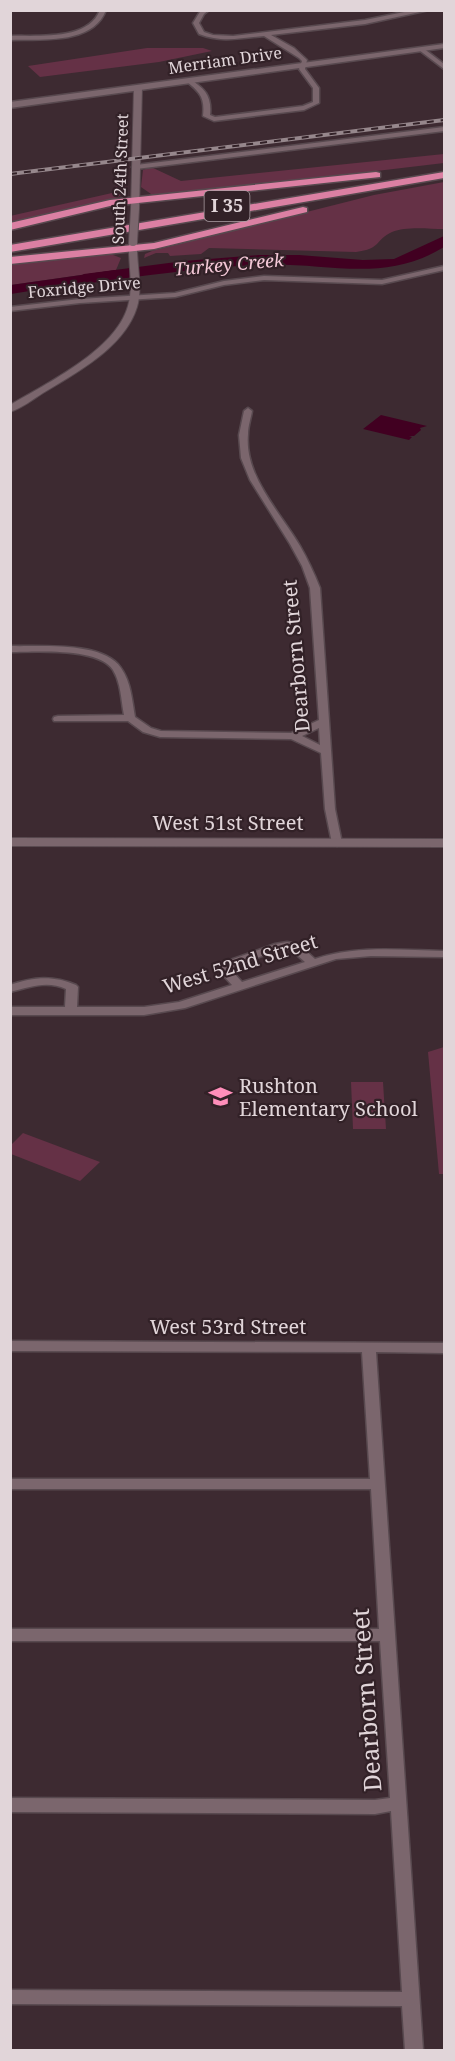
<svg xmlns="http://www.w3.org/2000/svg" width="455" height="2061" font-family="'Noto Serif',serif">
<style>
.green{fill:#653146}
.water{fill:#410021}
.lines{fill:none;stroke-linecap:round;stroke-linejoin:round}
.river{fill:#410021;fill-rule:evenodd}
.minor-casing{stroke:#58494f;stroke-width:3}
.tertiary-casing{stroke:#58494f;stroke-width:2}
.secondary-casing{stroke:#58494f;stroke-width:3}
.motorway-casing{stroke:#58494f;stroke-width:3}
.minor{fill:#7b666d;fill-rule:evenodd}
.tertiary{fill:#7b666d;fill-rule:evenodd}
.secondary{fill:#7b666d;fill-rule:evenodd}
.motorway{fill:#db80a3;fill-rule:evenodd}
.rail-casing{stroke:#96878c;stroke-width:4}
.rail{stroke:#322127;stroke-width:2;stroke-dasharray:7;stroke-linecap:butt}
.tertiary-bridge-casing{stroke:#58494f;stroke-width:10;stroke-linecap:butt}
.tertiary-bridge{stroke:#7b666d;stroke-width:8}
.labels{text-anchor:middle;stroke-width:4.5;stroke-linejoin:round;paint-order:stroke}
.far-street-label{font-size:16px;fill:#e1d5d9;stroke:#322127}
.shield{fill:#322127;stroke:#ac9fa4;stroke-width:1.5}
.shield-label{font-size:18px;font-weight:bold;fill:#e1d5d9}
.far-water-label{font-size:18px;font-style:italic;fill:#f4c8d7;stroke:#322127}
.street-label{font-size:20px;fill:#e1d5d9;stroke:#322127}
.poi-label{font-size:20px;fill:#e1d5d9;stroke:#322127;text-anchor:start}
.near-street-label{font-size:24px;fill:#e1d5d9;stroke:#322127}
</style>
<rect width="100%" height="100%" fill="#3d2a31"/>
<g class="green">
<path d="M147 48H203L212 51 159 62 40 77 28 66Z"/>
<path d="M444 154V163L174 195 151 194 141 187 143 170 151 167 181 181Z"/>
<path d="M120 179 125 181 127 190 117 198 11 224 10 216 112 193Z"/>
<path d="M444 182V229C429 229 406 226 392 232 375 240 381 249 356 252L209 248 201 254 170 256 168 253H156L144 258 145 254 152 251 374 195Z"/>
<path d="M108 253 121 258 116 270 11 285 10 264Z"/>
<path d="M444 1047V1174H439L428 1052Z"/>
<path d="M351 1082H383L386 1129H353Z"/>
<path d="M23 1133 100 1162 80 1181 11 1154V1145Z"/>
</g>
<g class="water">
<path d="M116 270V277L11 294V285Z"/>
<path d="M381 415 427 426 420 428 421 430 414 436H409L412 437 409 440 363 429Z"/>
</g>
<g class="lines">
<path class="river" d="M444 236V247C383 285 324 261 257 265 199 268 141 276 84 284L76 279 84 274 184 261 259 255H299L363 260 394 259Z"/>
<defs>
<g id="minor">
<path d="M100 10H106C93 45 41 39 10 40V36C38 35 88 41 100 10Z"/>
<path d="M201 10H209L204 14 199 23 204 32 213 35 233 36 365 20 414 10H429L365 24 271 35 294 48 307 60 305 69 319 88V103L304 110 214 121 203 116C205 98 200 92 186 81V79H190C205 89 212 96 210 115L215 117 303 106 313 102V88L299 69 302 61 299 58 264 36C241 38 222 43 199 34L193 23Z"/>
<path d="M419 48H423L444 64V69L419 50Z"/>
<path d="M444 127V131L136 169 132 167 136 165Z"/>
<path d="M444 266V270L382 284 264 280 224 285 175 297 80 303 10 311V307L80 299 175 293 224 281 264 276 382 280Z"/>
<path d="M248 408 252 411C251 418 248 426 248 434 244 476 280 512 300 546 308 560 314 573 320 588L335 809 342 843 337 846 332 843 325 809 321 753 291 739 160 737 143 732 128 721H54L53 719 54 717 58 716 124 715C121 700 121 683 113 670 98 647 35 652 10 652V646C40 647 103 641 121 668 131 682 132 700 135 717L151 728 161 731 291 733 319 720 310 588 302 566 290 544 250 480 241 458 239 435 244 411ZM319 728 320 745 302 736Z"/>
<path d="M287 942 298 944 315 959C356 945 401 950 444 951V957L371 956 336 959 185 1008 144 1015H10V1007H65L66 989C47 980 30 987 10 992V985C33 977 53 975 76 985L78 987 77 1007H144L179 1002 232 985 221 973 220 965 222 963 275 944ZM281 949H290L305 962 242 982 233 972 232 967Z"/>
<path d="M10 1341 444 1343V1353L376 1352 423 2050H405L402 2006 10 2004V1990L402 1992 391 1811 375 1814 10 1812V1798L375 1800 390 1798 380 1641H10V1629H379L371 1489H10V1479H370L362 1352 10 1351Z"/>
</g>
<g id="tertiary">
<path d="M138 85 142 87 139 209 135 212 131 209 134 87Z"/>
<path d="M133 239 137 242C136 263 143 287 137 307 125 347 76 373 43 393 32 400 22 408 10 412V405C47 383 116 350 128 306 134 286 128 263 129 242Z"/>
<path d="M10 838 444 839V847L10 846Z"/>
</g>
<path id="secondary" d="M444 44V48L10 108V102Z"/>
<g id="motorway">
<path d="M376 172 380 173V177L110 206 10 230V223L110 200Z"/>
<path d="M444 172V178L10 252V245Z"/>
<path d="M303 207 307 208V212L154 249 10 264V257L154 243Z"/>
</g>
</defs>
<use href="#minor" class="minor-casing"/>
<use href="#tertiary" class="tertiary-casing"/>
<use href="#secondary" class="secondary-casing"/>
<use href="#motorway" class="motorway-casing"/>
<use href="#minor" class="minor"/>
<use href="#tertiary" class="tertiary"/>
<use href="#secondary" class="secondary"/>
<use href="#motorway" class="motorway"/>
<defs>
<path id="rail" d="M10 174 444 120"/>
</defs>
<use href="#rail" class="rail-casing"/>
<use href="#rail" class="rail"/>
<defs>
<path id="tertiary-bridge" d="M133 242 135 209"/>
</defs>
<use href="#tertiary-bridge" class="tertiary-bridge-casing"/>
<use href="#tertiary-bridge" class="tertiary-bridge"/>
</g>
<defs>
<symbol id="school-bare" viewBox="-9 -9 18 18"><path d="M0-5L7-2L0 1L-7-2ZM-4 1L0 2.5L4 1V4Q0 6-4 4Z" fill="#ff8eba" stroke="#322127" stroke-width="2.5" paint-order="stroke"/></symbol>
</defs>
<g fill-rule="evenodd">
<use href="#school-bare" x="204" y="1080" width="33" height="33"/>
</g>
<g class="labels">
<g class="far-street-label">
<text transform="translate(225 60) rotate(-8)" y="6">Merriam Drive</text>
<text transform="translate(120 179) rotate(-88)" y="6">South 24th Street</text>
<text transform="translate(84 287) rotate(-5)" y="6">Foxridge Drive</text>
</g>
<rect class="shield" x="204.5" y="191" width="45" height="30" rx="4.5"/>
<g class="shield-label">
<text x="227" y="212">I 35</text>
</g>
<g class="far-water-label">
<text transform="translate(229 265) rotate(-5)" y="6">Turkey Creek</text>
</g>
<g class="street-label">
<text transform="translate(296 656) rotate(-95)" y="7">Dearborn Street</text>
<text x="228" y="830">West 51st Street</text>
<text transform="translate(240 964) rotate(-17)" y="7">West 52nd Street</text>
<text x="228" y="1334">West 53rd Street</text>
</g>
<g class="poi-label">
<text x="239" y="1093">Rushton<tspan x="239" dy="23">Elementary School</tspan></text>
</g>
<g class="near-street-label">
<text transform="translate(367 1700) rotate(-94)" y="8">Dearborn Street</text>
</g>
</g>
<rect width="455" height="2061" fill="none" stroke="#e1d5d9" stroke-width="24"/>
</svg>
